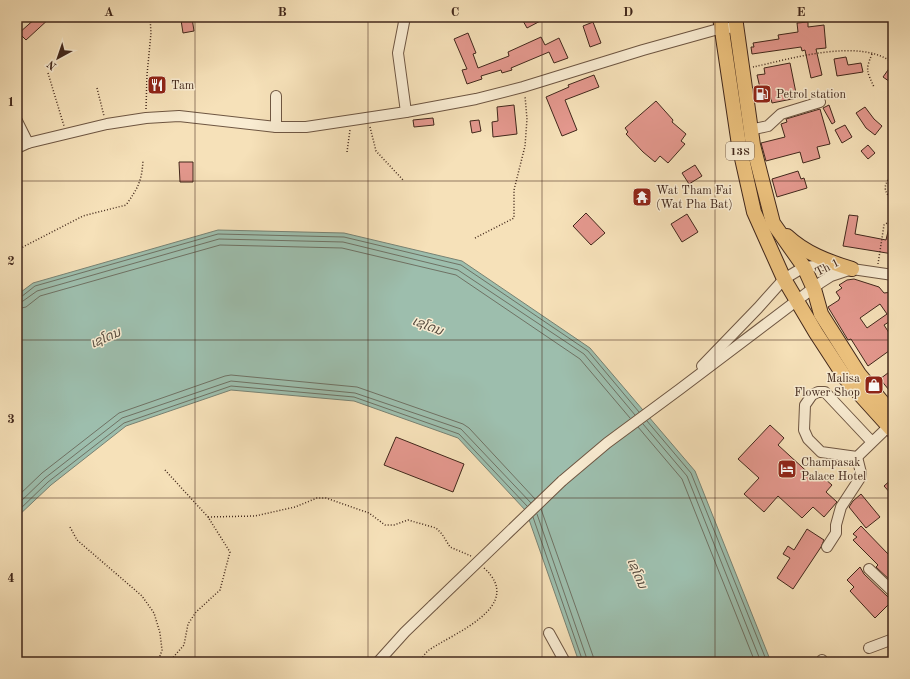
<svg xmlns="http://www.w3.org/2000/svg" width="910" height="679" font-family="'Old Standard TT','Noto Sans Lao',serif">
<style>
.water{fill:#9dbead;stroke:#788273}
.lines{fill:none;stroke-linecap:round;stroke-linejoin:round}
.shore{stroke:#6f7264;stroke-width:1}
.building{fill:#e4988e;stroke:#41271b;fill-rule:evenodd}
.minor-casing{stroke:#6e5642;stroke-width:12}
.highway-casing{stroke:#41271b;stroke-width:16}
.path{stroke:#41271b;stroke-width:1.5;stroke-dasharray:1 2;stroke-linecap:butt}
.minor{stroke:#f9ecd2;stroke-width:10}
.highway{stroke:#ebc07c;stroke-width:14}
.minor-bridge-casing{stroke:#6e5642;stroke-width:12;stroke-linecap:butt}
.minor-bridge{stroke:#f9ecd2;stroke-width:10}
.grid{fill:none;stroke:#41271b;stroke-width:1;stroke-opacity:0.55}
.labels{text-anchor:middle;stroke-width:3;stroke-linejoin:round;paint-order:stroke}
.shield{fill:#f9ecd2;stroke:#786252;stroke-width:1}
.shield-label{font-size:11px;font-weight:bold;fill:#41271b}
.poi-label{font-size:12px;fill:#41271b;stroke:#f9ecd2;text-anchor:start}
.street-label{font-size:12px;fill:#41271b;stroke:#f9ecd2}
.water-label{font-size:13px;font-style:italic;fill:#584d40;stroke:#f9ecd2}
.neatline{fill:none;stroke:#41271b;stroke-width:1.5}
.grid-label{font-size:13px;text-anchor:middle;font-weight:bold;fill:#41271b}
</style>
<rect width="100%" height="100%" fill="#f6e1b9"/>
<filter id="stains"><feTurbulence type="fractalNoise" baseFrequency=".005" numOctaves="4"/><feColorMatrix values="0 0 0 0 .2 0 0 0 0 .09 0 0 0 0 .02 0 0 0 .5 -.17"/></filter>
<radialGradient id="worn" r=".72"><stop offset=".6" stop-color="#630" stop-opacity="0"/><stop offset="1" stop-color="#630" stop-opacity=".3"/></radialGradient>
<path class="water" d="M218 230 344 233 462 261 590 348 695 471 771 662H579L526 511 458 438 354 401 231 390 126 426 51 485 17 517V295L33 283Z"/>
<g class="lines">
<g class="shore">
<path d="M17 298 21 297 35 286 218 234 344 237 461 265 588 351 639 412"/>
<path d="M17 303 23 301 37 291 219 239 343 242 458 270 584 354 635 415"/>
<path d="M17 309 26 307 40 296 220 245 342 248 456 275 580 359 630 418"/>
<path d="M647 421 691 473 767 662"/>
<path d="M643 424 687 476 761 662"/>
<path d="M638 427 682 479 755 662"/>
<path d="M17 497 42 473 119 413 225 376 231 375 357 387 463 424 469 428 535 499"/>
<path d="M17 505 45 478 122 418 231 381 355 393 461 429 531 503"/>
<path d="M541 509 593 656 594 662"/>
<path d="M17 512 48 482 124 423 231 386 354 397 459 434 527 506"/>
<path d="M537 514 588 662"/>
<path d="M533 517 583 662"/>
</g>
</g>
<g class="building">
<path d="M37 17H51L26 40 19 33Z"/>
<path d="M525 17H548L527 28 522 19Z"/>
<path d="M192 18 194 31 183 33 181 20Z"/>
<path d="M593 22 601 43 590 47 583 26Z"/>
<path d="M808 22V27L824 25 826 48 816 49 822 75 811 78 805 50 802 51 801 47 752 54 751 47H754L753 43 779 39 778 35 798 32 797 23Z"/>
<path d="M468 33 476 53 473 54 478 68 509 56 508 52 541 37 545 45 559 38 568 58 554 63 549 52 511 68 512 70 502 73 501 70 481 76 482 79 467 84 462 70 467 69 454 39Z"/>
<path d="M846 57 848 65 861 63 863 72 837 76 834 59Z"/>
<path d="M790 63 797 98 772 103 769 90 761 92 757 75 765 74 764 68Z"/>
<path d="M893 63V84L883 77Z"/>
<path d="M594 75 599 87 565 100 577 130 562 136 546 97 569 87 568 85Z"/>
<path d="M656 101 673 120 672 122 686 134 681 141 685 144 668 163 660 156 655 162 643 152 626 134 628 132 625 128Z"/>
<path d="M514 105 517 134 493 137 492 122 498 121 497 107Z"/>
<path d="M829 105 835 122 832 124 823 108Z"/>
<path d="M865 107 874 119 882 126 875 135 866 128 856 113Z"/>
<path d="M820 109 830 144 817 147 820 158 803 163 800 152 766 161 761 143 785 137 781 124 787 122 786 119Z"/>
<path d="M433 118 434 125 414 127 413 120Z"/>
<path d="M479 120 481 131 472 133 470 121Z"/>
<path d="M845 125 852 137 842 143 835 130Z"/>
<path d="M868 145 875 153 868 159 861 151Z"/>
<path d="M179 162H193V182H180Z"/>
<path d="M695 165 702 176 689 184 682 173Z"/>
<path d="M798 171 801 179 804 178 807 188 777 197 772 179Z"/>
<path d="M586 213 605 233 591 245 573 226Z"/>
<path d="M687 214 698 232 682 242 671 224Z"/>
<path d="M849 215 858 216 855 234 886 240 890 223H893V254L843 246Z"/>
<path d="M854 279 879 287 884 293 893 292V322L892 320 884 325 893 339V348L868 366 851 339 848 340 828 307 839 300V299L840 298 836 292 842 288 839 285 847 280ZM880 304 887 314 867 328 860 318Z"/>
<path d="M893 369V387L889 390 880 379Z"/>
<path d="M770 425 784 438 778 445 814 478 818 473 832 485 826 492 837 502 824 517 813 507 802 518 778 496 764 512 744 494 759 478 738 459Z"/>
<path d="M396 437 464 464 453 492 384 465Z"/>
<path d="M893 478V496L884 486Z"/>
<path d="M861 494 880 517 866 528 849 507 853 501Z"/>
<path d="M861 526 889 555 893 550V583L876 567 878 565 853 540 857 537 853 534Z"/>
<path d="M807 529 824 540 821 547 793 589 777 578 790 558 783 554 788 546 794 550Z"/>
<path d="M860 567 864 574 888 597 893 598V600L875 618 850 591 854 587 847 580Z"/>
</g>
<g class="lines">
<defs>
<g id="minor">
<path d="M405 17 398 53 406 112"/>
<path d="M276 96V127"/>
<path d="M17 121 28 143"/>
<path d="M750 130 768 126 781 114 820 102"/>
<path d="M17 148 28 143 107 124 146 118 179 116 276 127H306L406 112 476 99 523 87 643 50 722 28H729"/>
<path d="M702 366 758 308 784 279 804 267 825 265 893 275"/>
<path d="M872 442 825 392H818L812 395 805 405 804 430 808 439 821 452 857 457 889 426"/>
<path d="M562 481 607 443 680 389 820 283 831 276 852 269"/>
<path d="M827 547 836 533V525L841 507 860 478 861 473 857 457"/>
<path d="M869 569 893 592"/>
<path d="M549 633 565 662"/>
<path d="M869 648 893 639"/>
<path d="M378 662 405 632 433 605"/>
<path d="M822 662V660"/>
</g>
<g id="highway">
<path d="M720 17 739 145 754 212 784 279 816 333 846 379 893 431"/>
<path d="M735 17 753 145 773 223 804 267 814 289 821 314 859 374 893 415"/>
<path d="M787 236C805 253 829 262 852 269"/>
</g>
</defs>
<use href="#minor" class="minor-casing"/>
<use href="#highway" class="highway-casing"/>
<g class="path">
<path d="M872 54C865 71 867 71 874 87"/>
<path d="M753 67C791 59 860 37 893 63"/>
<path d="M48 73 64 126"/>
<path d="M97 88 104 116"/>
<path d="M146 109 147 75 151 33 150 17"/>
<path d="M370 127 376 151 404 181"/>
<path d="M347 152 350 130"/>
<path d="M888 180C882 190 887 193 893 203"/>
<path d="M475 238 514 218V190L525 146 527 119 525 96"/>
<path d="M17 250 83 216 126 205C138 188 142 181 143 160"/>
<path d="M878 264 884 225 893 219"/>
<path d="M165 470 208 517 230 552 220 590 196 612 188 624 184 645 169 662"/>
<path d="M208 517 255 516 295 507 317 498H326L369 513 385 525H394L408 520 436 528 442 534 450 547 471 556"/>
<path d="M70 527 77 540 142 596 154 613 160 633 162 650 158 662"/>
<path d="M419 662C422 658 425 653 429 650 454 633 526 606 484 568"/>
</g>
<use href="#minor" class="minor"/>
<use href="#highway" class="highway"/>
<defs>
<path id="minor-bridge" d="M433 605 562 481"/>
</defs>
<use href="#minor-bridge" class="minor-bridge-casing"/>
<use href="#minor-bridge" class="minor-bridge"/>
</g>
<path class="grid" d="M195 17V662M368 17V662M542 17V662M715 17V662M17 181H893M17 340H893M17 498H893"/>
<defs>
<symbol id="restaurant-square" viewBox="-11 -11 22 22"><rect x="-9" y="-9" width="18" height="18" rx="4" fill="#8f2418" stroke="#f9ecd2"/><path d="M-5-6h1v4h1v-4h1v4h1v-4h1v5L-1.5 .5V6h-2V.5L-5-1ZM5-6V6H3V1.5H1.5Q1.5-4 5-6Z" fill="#fff"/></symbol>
<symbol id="fuel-square" viewBox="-11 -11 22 22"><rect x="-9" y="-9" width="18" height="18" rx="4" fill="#8f2418" stroke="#f9ecd2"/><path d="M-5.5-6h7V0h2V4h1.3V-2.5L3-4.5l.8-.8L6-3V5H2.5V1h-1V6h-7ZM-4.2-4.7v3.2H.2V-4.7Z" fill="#fff"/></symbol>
<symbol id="temple-square" viewBox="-11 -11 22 22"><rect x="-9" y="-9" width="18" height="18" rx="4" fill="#8f2418" stroke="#f9ecd2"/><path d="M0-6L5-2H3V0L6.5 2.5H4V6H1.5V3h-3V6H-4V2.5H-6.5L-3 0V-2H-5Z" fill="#fff"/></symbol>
<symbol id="shop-square" viewBox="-11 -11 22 22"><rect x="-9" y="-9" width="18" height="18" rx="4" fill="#8f2418" stroke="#f9ecd2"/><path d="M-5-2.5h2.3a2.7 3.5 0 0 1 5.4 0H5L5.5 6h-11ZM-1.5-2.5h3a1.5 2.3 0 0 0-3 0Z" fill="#fff"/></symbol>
<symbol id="hotel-square" viewBox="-11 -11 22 22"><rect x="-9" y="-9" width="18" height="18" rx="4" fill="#8f2418" stroke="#f9ecd2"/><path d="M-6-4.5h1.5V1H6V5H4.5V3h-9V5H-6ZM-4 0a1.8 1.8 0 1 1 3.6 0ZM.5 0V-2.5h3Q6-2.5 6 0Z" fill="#fff"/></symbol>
</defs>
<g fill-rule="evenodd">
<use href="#restaurant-square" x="146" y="74" width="22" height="22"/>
<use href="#fuel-square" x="751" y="83" width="22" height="22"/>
<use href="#temple-square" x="631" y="186" width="22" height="22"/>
<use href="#shop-square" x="863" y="374" width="22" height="22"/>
<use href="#hotel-square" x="776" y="458" width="22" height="22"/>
</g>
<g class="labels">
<rect class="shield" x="726" y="142" width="28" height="18" rx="3"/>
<g class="shield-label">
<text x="740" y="155">13S</text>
</g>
<g class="poi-label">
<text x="171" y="89">Tam</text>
<text x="776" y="98">Petrol station</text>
<text x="656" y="194">Wat Tham Fai<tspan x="656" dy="14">(Wat Pha Bat)</tspan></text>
<text x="860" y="382" text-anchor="end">Malisa<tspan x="860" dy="14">Flower Shop</tspan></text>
<text x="801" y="466">Champasak<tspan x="801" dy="14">Palace Hotel</tspan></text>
</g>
<g class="street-label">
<text transform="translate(827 267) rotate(-27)" y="4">Th 1</text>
</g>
<g class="water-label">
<text transform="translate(428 325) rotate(21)" y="5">ເຊໂດນ</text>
<text transform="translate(105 337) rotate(-24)" y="5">ເຊໂດນ</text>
<text transform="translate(638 573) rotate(67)" y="5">ເຊໂດນ</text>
</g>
</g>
<rect width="910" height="679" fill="none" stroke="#f6e1b9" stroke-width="44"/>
<g transform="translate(58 58) rotate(220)" stroke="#f9ecd2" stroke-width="3" paint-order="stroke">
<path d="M0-3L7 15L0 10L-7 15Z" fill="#41271b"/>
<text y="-6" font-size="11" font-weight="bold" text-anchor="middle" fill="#41271b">N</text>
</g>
<rect x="22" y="22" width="866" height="635" class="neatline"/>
<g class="grid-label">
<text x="109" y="16">A</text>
<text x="282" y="16">B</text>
<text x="455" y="16">C</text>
<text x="628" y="16">D</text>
<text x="801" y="16">E</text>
<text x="11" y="106">1</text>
<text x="11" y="265">2</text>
<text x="11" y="423">3</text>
<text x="11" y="582">4</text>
</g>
<rect width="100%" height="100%" filter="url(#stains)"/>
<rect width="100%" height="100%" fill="url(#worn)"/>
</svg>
